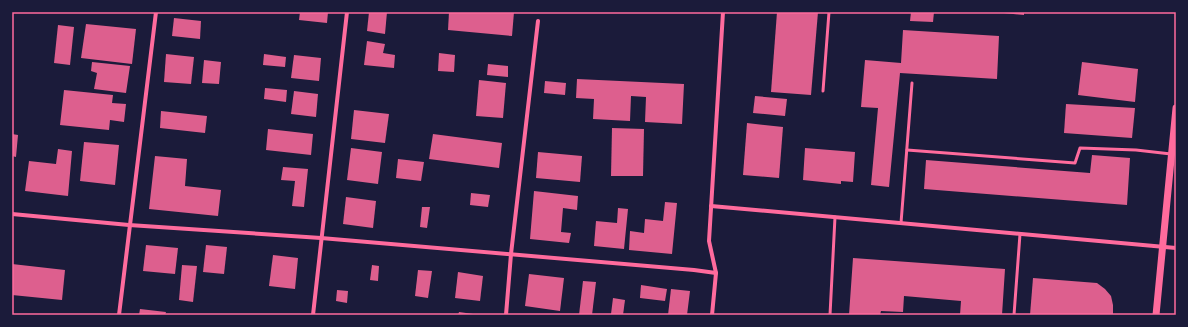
<svg xmlns="http://www.w3.org/2000/svg" width="1188" height="327" font-family="'Golos Text',sans-serif">
<style>
.building{fill:#dd5f8e}
.lines{fill:none;stroke-linecap:round;stroke-linejoin:round}
.service{stroke:#ff6b9d;stroke-width:3}
.minor{stroke:#ff6b9d;stroke-width:4}
.tertiary{stroke:#ff6b9d;stroke-width:7}
.neatline{fill:none;stroke:#ff6b9d;stroke-width:1.5}
</style>
<rect width="100%" height="100%" fill="#1b1b3a"/>
<g class="building">
<path d="M300 12H328L327 23 299 20Z"/>
<path d="M369 12H387L385 34 367 31Z"/>
<path d="M449 12H514L512 36 448 30Z"/>
<path d="M777 12H818L811 95 771 92Z"/>
<path d="M911 12H934L933 22 910 21Z"/>
<path d="M1004 12H1024V15L1004 13Z"/>
<path d="M174 18 201 21 200 39 172 36Z"/>
<path d="M86 24 136 29 132 64 81 58Z"/>
<path d="M58 25 74 27 70 65 54 63Z"/>
<path d="M903 30 999 36 997 79 900 73 889 187 871 185 878 108 861 107 865 60 901 63Z"/>
<path d="M367 41 385 44 383 53 395 55 394 68 364 65Z"/>
<path d="M439 53 455 55 454 72 438 71Z"/>
<path d="M166 54 194 57 191 84 164 82Z"/>
<path d="M264 54 286 57 285 67 263 65Z"/>
<path d="M294 55 321 58 319 81 291 78Z"/>
<path d="M204 60 221 62 219 84 202 83Z"/>
<path d="M92 62 130 66 126 93 94 89 97 73 91 71Z"/>
<path d="M1082 62 1138 69 1135 102 1078 95Z"/>
<path d="M488 64 508 66V77L487 75Z"/>
<path d="M577 79 684 84 682 124 645 122 646 97 631 96 630 121 593 119 594 99 576 98Z"/>
<path d="M479 80 506 83 503 118 476 116Z"/>
<path d="M545 81 566 83 565 95 544 93Z"/>
<path d="M265 88 287 90 286 102 264 99Z"/>
<path d="M64 90 113 95 112 103 126 104 124 122 110 120 109 130 60 125Z"/>
<path d="M294 91 318 94 316 117 291 114Z"/>
<path d="M755 96 787 99 785 116 753 113Z"/>
<path d="M1066 104 1135 108 1132 138 1064 133Z"/>
<path d="M354 110 389 114 385 143 351 139Z"/>
<path d="M161 111 207 116 205 133 160 128Z"/>
<path d="M747 123 783 127 779 178 743 175Z"/>
<path d="M612 128 644 129 643 176H611Z"/>
<path d="M268 129 313 134 311 155 266 150Z"/>
<path d="M12 134 18 135 16 157 12 156Z"/>
<path d="M433 134 502 143 499 168 429 159Z"/>
<path d="M84 142 119 145 115 185 80 181Z"/>
<path d="M351 148 382 152 378 184 347 180Z"/>
<path d="M805 148 855 152 853 182 841 181V184L803 180Z"/>
<path d="M58 149 72 151 68 196 25 191 29 161 56 164Z"/>
<path d="M538 152 582 156 580 182 536 178Z"/>
<path d="M1092 155 1130 158 1127 205 924 189 926 160 1090 173Z"/>
<path d="M155 156 187 159 185 186 221 190 218 216 149 209Z"/>
<path d="M398 159 424 162 421 181 396 178Z"/>
<path d="M283 167 308 169 304 207 292 206 295 181 281 180Z"/>
<path d="M534 191 578 196 577 210 563 208 561 232 571 233 569 243 530 239Z"/>
<path d="M471 193 490 195 488 207 470 205Z"/>
<path d="M346 197 376 201 373 228 343 224Z"/>
<path d="M665 202 677 203 672 254 629 250 630 231 644 233 645 219 663 221Z"/>
<path d="M422 207H430L427 228 420 227Z"/>
<path d="M618 208 628 209 624 249 594 246 596 221 617 223Z"/>
<path d="M146 245 178 248 175 274 143 271Z"/>
<path d="M206 245 227 247 224 274 203 272Z"/>
<path d="M273 255 298 258 295 289 269 286Z"/>
<path d="M853 258 1005 269 1002 315H960L961 301 904 296 903 312 881 311 880 315H849Z"/>
<path d="M12 264 65 270 62 300 12 295Z"/>
<path d="M182 265 197 266 193 302 179 300Z"/>
<path d="M372 265 379 266 378 281 370 280Z"/>
<path d="M418 270 432 271 428 298 415 296Z"/>
<path d="M458 272 483 276 480 301 455 298Z"/>
<path d="M529 274 564 278 560 311 525 306Z"/>
<path d="M1033 278 1097 283 1105 289 1111 296 1113 305V315H1030Z"/>
<path d="M583 281 596 282 592 315H579Z"/>
<path d="M641 285 667 289 665 301 640 298Z"/>
<path d="M671 289 690 291 687 315H668Z"/>
<path d="M337 290 348 291 347 303 336 301Z"/>
<path d="M613 298 625 300 623 315 611 314Z"/>
<path d="M140 309 166 312 165 315H139Z"/>
<path d="M459 312 473 314V315H458Z"/>
</g>
<g class="lines">
<g class="service">
<path d="M823 91 829 12"/>
<path d="M907 150 1075 163 1080 148 1136 150 1171 154"/>
<path d="M901 223 912 83"/>
<path d="M830 315 835 217"/>
<path d="M1014 315 1020 234"/>
</g>
<g class="minor">
<path d="M711 206 1176 248"/>
<path d="M12 214 129 225 321 238 694 270 716 273"/>
<path d="M119 315 156 12"/>
<path d="M313 315 347 12"/>
<path d="M506 315 511 254 538 21"/>
<path d="M712 315 716 273 709 241 723 12"/>
</g>
<path class="tertiary" d="M1156 315 1176 108"/>
</g>
<rect width="1188" height="327" fill="none" stroke="#1b1b3a" stroke-width="26"/>
<rect x="13" y="13" width="1162" height="301" class="neatline"/>
</svg>
